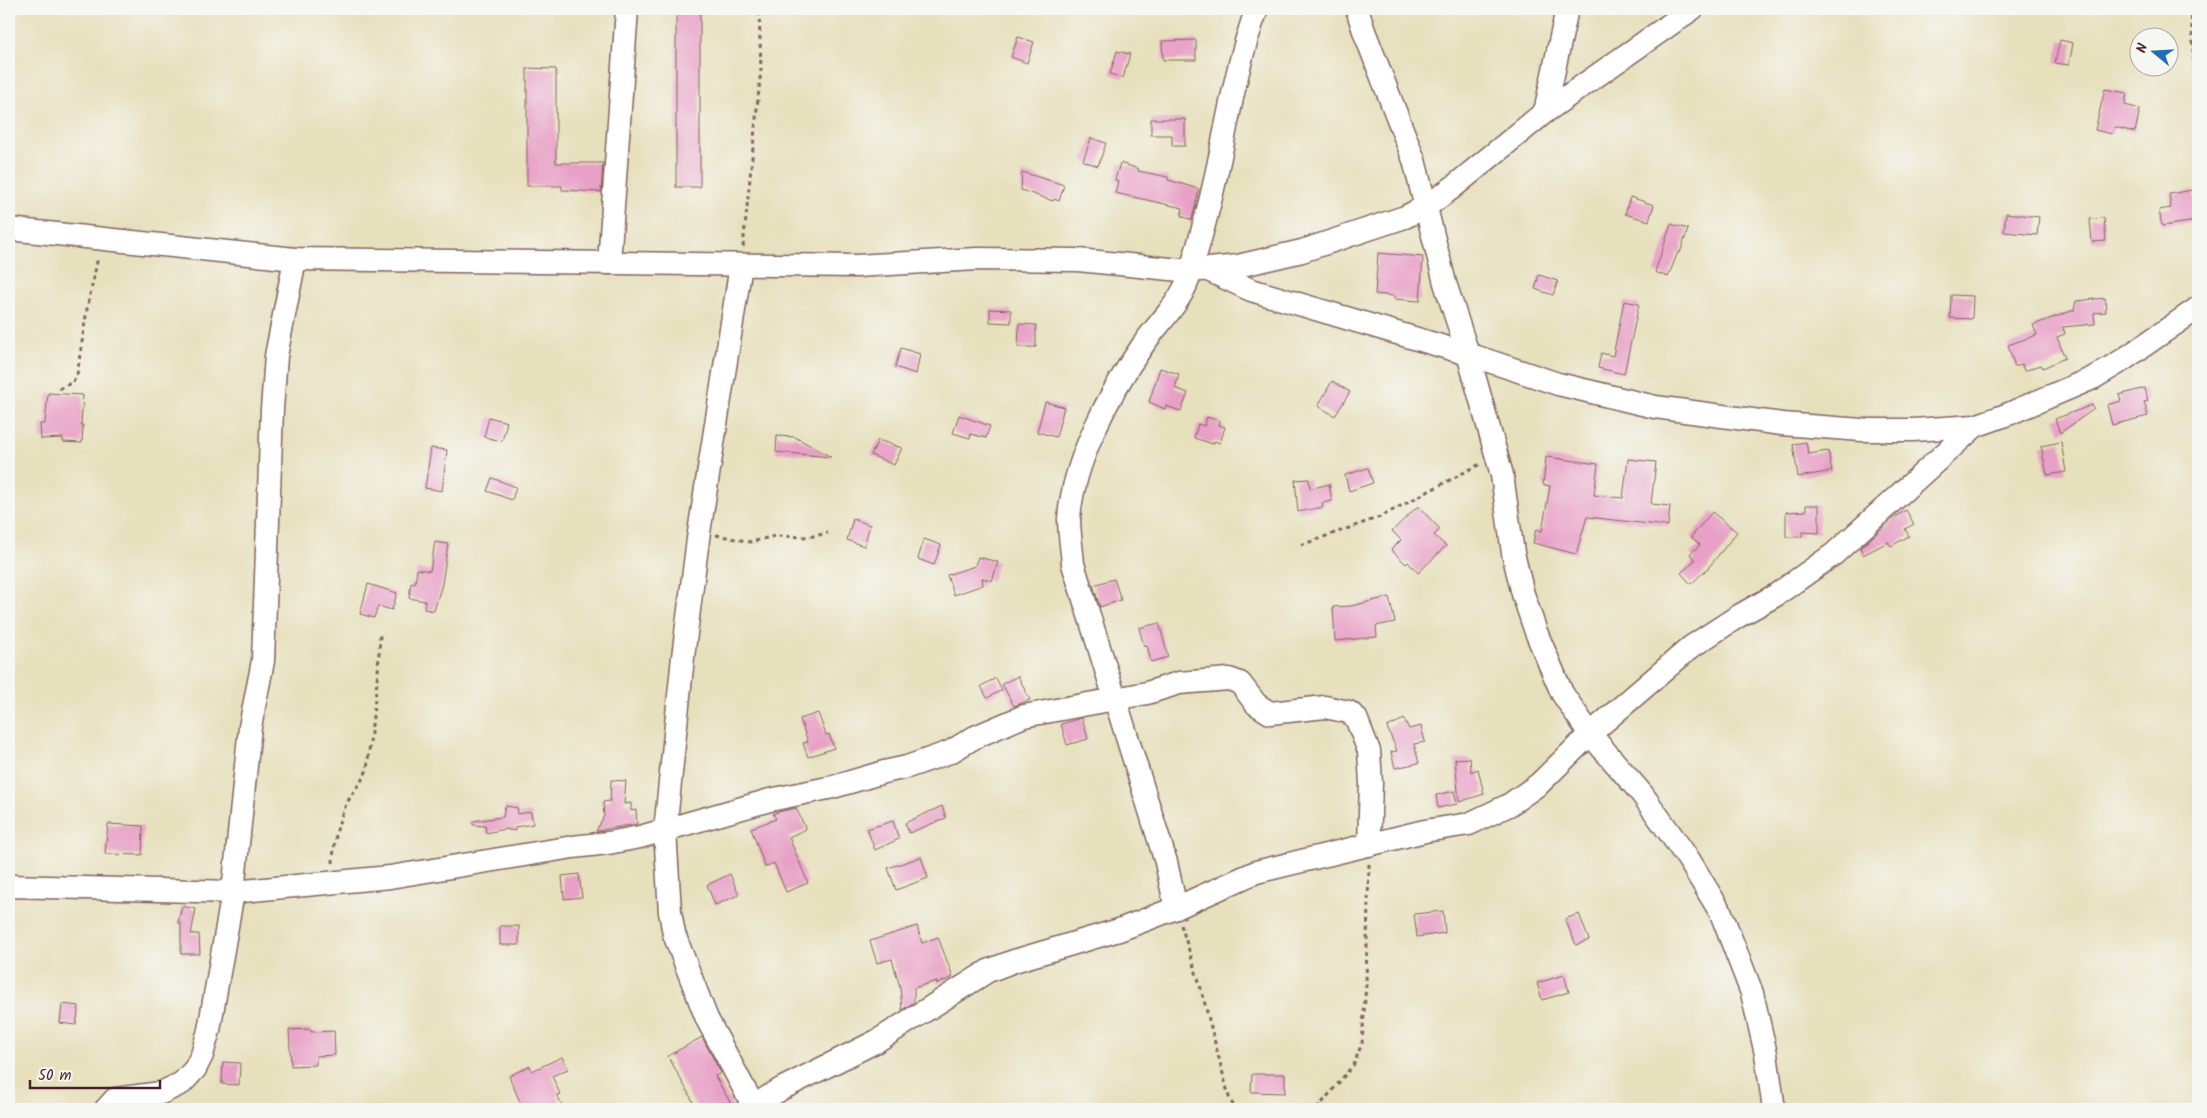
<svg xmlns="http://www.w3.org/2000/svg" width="2207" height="1118" font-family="Kalam,sans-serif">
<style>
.building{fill:#e8a0c6}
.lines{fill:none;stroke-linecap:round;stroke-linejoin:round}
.minor-casing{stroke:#81635e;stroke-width:25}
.path{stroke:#81635e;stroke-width:3;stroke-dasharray:4 4;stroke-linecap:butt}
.minor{stroke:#fff;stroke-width:22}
</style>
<rect width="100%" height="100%" fill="#f6f6f2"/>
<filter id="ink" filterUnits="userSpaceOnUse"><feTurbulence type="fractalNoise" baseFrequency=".02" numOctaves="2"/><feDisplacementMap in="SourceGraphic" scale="10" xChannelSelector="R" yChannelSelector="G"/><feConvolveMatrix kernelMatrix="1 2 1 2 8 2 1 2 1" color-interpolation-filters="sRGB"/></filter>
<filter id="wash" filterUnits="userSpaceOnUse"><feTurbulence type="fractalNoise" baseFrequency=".0096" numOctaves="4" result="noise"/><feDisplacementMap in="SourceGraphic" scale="20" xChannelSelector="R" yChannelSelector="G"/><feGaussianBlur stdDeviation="1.12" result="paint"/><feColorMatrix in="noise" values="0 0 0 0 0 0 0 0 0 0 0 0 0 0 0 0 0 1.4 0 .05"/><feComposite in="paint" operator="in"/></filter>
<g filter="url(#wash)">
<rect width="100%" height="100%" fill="#e7e0bd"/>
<g id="blocks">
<g class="building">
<rect x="676" y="9" width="24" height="178"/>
<path d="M1018 37 1034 42 1027 63 1011 57Z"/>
<path d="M1196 40V60H1163L1162 41Z"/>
<path d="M2060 40 2073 43 2069 65 2055 63Z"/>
<path d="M1117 51 1130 54 1123 78 1110 74Z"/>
<path d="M527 68 556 69V163H603L601 192 562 190V186H527Z"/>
<path d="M2105 89 2127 93 2125 105 2140 109 2135 132 2114 127 2112 134 2095 130Z"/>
<path d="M1151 119H1185V146H1172V135H1151Z"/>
<path d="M1091 138 1106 143 1098 166 1083 161Z"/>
<path d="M1120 163 1139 169 1138 171 1168 177V180L1199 189 1192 220 1181 216 1183 208 1115 193 1118 181 1115 180Z"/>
<path d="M1022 172 1064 185 1059 201 1054 199 1053 201 1021 190Z"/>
<path d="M2193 190 2197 221 2162 226 2159 210 2171 208 2169 194Z"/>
<path d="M1630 197 1654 205 1649 221 1625 214Z"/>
<path d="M2006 213 2039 217 2037 235 2004 232Z"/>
<path d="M2104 218 2106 241 2092 242 2090 219Z"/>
<path d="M1671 224 1688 229 1680 253 1678 252 1668 277 1655 272Z"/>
<path d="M1378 253 1423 257 1420 301 1394 299V296L1375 294Z"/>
<path d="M1539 275 1558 281 1553 295 1535 289Z"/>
<path d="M1951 295 1973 296 1972 319 1950 318Z"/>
<path d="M2105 298 2106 312 2094 313 2095 324 2063 327 2065 334 2057 337 2065 358 2043 368 2041 365 2024 371 2022 364 2015 367 2008 345 2037 335 2033 325 2074 310 2076 301Z"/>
<path d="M1624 301 1639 304 1624 374 1598 368 1601 353 1613 356Z"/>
<path d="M990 309 1011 310V323L990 322Z"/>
<path d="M1019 324 1036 325V347H1018Z"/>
<path d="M901 348 920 354 916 374 895 367Z"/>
<path d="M1160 368 1179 374 1175 388 1188 393 1181 411 1166 406 1165 409 1149 402Z"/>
<path d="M1332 381 1350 392 1335 416 1318 406Z"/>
<path d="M2145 388 2148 401 2144 402 2148 416 2112 425 2107 405 2121 401 2119 395Z"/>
<path d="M48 393 83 395 81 425H83L82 443 63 442V438L41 439 40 424H45Z"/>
<path d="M1045 402 1064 407 1056 437 1037 432Z"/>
<path d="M2092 405 2094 409 2060 433 2055 419Z"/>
<path d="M959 415 990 426 986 438 971 434 970 438 953 433Z"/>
<path d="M489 417 507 422 502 441 484 437Z"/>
<path d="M1207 417 1220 421 1219 425 1225 427 1220 443 1214 441 1213 444 1194 438 1198 424 1204 426Z"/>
<path d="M777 436 795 437 831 457 776 452Z"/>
<path d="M878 440 902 448 894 465 871 455Z"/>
<path d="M1806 442 1808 454 1828 451 1832 471 1798 477 1793 444Z"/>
<path d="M2061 442 2066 472 2047 475 2041 446Z"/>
<path d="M431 448 447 450 442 491 425 488Z"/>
<path d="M1546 457 1598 464 1594 495 1623 498 1628 459 1656 462 1651 504 1670 506 1668 526 1587 517 1576 554 1533 543 1536 529 1542 531 1550 486 1543 485Z"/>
<path d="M1368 468 1373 483 1349 491 1345 475Z"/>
<path d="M492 478 516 487 512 500 487 491Z"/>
<path d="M1309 479 1310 489 1329 484 1332 501 1322 503 1323 507 1298 512 1295 480Z"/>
<path d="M1806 505H1819V533L1802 532V537H1786V512L1806 511Z"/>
<path d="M1418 506 1440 529 1434 535 1446 546 1418 573 1408 562 1406 564 1391 550 1401 540 1392 531Z"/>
<path d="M1906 510 1914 524 1905 529 1909 536 1891 546 1888 542 1863 555 1860 548 1895 517Z"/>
<path d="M1712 512 1737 532 1709 567 1691 584 1681 573 1695 560 1690 554 1700 545 1691 537Z"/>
<path d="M853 519 870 525 864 546 847 540Z"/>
<path d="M924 539 941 545 934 565 918 559Z"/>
<path d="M435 542 448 544 442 584 434 611 424 609 425 601 409 598 411 583 415 584 417 569 430 571Z"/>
<path d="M978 557 998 562 992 581 982 578 983 585 954 595 947 575 975 566Z"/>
<path d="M1114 579 1121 600 1100 607 1093 585Z"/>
<path d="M368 584 397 593 392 610 378 606 374 618 360 614Z"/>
<path d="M1389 597 1395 622 1376 626 1377 637 1335 641 1333 607 1351 606Z"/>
<path d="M1159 623 1168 657 1151 662 1147 645 1144 646 1139 628Z"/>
<path d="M1018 676 1030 700 1014 706 1002 684Z"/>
<path d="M996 678 1002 690 987 698 981 686Z"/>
<path d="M818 713 826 735 829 734 834 748 808 757 803 743 808 742 800 719Z"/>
<path d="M1082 718 1088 739 1067 745 1061 724Z"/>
<path d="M1404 719 1409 729 1421 726 1425 742 1414 744 1419 763 1395 768 1391 752 1397 751 1387 727Z"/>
<path d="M1470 758 1471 772 1478 769 1484 794 1459 802 1455 759Z"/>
<path d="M611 780 626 781 624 804 631 803V811L636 810 637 824 596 831 604 816 603 802 610 801Z"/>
<path d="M1454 791 1457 804 1438 808 1436 795Z"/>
<path d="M505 806 518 808 517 814 531 812 533 824 515 827V831L505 829 486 833 485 826 473 825V821L503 817Z"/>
<path d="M942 806 946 818 909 833 905 823Z"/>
<path d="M796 808 806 829 789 837 808 883 786 892 774 863 765 867 751 828 776 819 773 814 778 812Z"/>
<path d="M893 821 899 839 875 850 867 829Z"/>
<path d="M108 824 143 826 142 855 105 854Z"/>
<path d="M921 857 928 878 896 890 888 868Z"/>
<path d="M579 874 582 897 564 899 562 876Z"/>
<path d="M730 874 739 895 715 905 707 885Z"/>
<path d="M182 906 196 909 191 934H199L200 954H181V923H178Z"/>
<path d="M1443 911 1445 933 1417 937 1414 914Z"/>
<path d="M1579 914 1589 940 1576 945 1565 919Z"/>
<rect x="500" y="926" width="19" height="19"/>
<path d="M917 926 922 943 938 937 953 977 937 984 936 981 914 988V1002L902 1010 900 987 892 959 877 963 870 941Z"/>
<path d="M1564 975 1569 992 1542 1000 1537 983Z"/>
<path d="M62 1004 79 1006 76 1025 60 1023Z"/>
<path d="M311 1029V1032L334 1031 335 1055 316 1056V1065L291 1066 289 1030Z"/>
<path d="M702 1037 721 1073 715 1076 734 1109H697L668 1056Z"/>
<path d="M562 1057 568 1069 552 1076 560 1094 557 1095 564 1109H523L509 1076 530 1066 532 1071Z"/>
<path d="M223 1062 240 1063 239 1085 222 1084Z"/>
<path d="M1252 1074H1285V1093L1251 1092Z"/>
</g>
</g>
</g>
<g filter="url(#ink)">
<use href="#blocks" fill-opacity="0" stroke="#81635e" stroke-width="1"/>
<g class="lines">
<defs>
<g id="minor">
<path d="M1357 9 1364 31 1414 160 1445 283 1468 354 1502 475 1513 553 1523 594 1536 632 1562 693 1590 734 1642 794 1689 860 1721 913 1752 993 1766 1054 1774 1109"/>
<path d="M1545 112 1567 9"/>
<path d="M9 229 295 259 856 266 977 259 1078 260 1191 271 1238 266 1302 251 1405 217 1427 206 1452 188 1545 112 1692 9"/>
<path d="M609 263 627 9"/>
<path d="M741 265 698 539 683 657 665 831 670 912 674 934 707 1019 755 1109"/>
<path d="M1206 269 1251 290 1468 354 1558 384 1655 407 1782 424 1862 430H1913L1975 426 2006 415 2093 378 2123 360 2198 308"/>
<path d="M9 886 233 892 390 877 573 847 608 843 640 837 770 800 833 787 884 772 907 767 950 752 975 737 1024 716 1147 693 1179 683 1229 679 1240 683 1256 704 1270 713 1325 707 1349 712 1356 718 1369 751 1371 783 1369 845"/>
<path d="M1176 908 1166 862 1073 564C1072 550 1069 533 1069 519 1073 461 1110 392 1143 345 1158 323 1178 306 1188 280 1198 247 1208 213 1215 180 1228 122 1236 64 1257 9"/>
<path d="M106 1109 115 1099 161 1093 182 1083 195 1069 202 1055 209 1030 233 892 250 727 263 661 272 409 276 356 295 259"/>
<path d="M748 1109 783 1088 877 1041 988 971 1014 961 1119 930 1176 908 1256 872 1425 831 1469 824 1509 805 1539 784 1590 734 1691 647 1737 617 1776 595 1834 554 1975 426"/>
</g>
</defs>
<use href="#minor" class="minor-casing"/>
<g class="path">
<path d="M2191 9 2198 139"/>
<path d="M743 247 761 69 759 9"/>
<path d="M59 389 73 382 77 375 87 309 98 257"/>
<path d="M716 535 751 542 775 536 808 537 828 533"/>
<path d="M1301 545 1380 517 1480 464"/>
<path d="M333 863C334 839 338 817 351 796 357 786 364 779 367 769L378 672 380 635"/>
<path d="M1181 925 1200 985 1229 1097 1235 1109"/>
<path d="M1317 1109 1354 1064 1362 1043 1366 983 1369 863"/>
</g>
<use href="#minor" class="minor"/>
</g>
</g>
<rect width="2207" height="1118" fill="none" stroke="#f6f6f2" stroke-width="30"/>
<g transform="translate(2154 52) rotate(288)"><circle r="24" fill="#f6f6f2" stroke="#b1a0a2"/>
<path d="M0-4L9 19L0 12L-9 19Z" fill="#1f6fb2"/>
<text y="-8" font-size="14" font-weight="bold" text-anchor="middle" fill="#4a1f2b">N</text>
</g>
<path d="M30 1080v8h130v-8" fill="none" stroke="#4a1f2b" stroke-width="2.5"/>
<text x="38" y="1080" font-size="15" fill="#4a1f2b" stroke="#f6f6f2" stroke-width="4" paint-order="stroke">50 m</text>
</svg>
